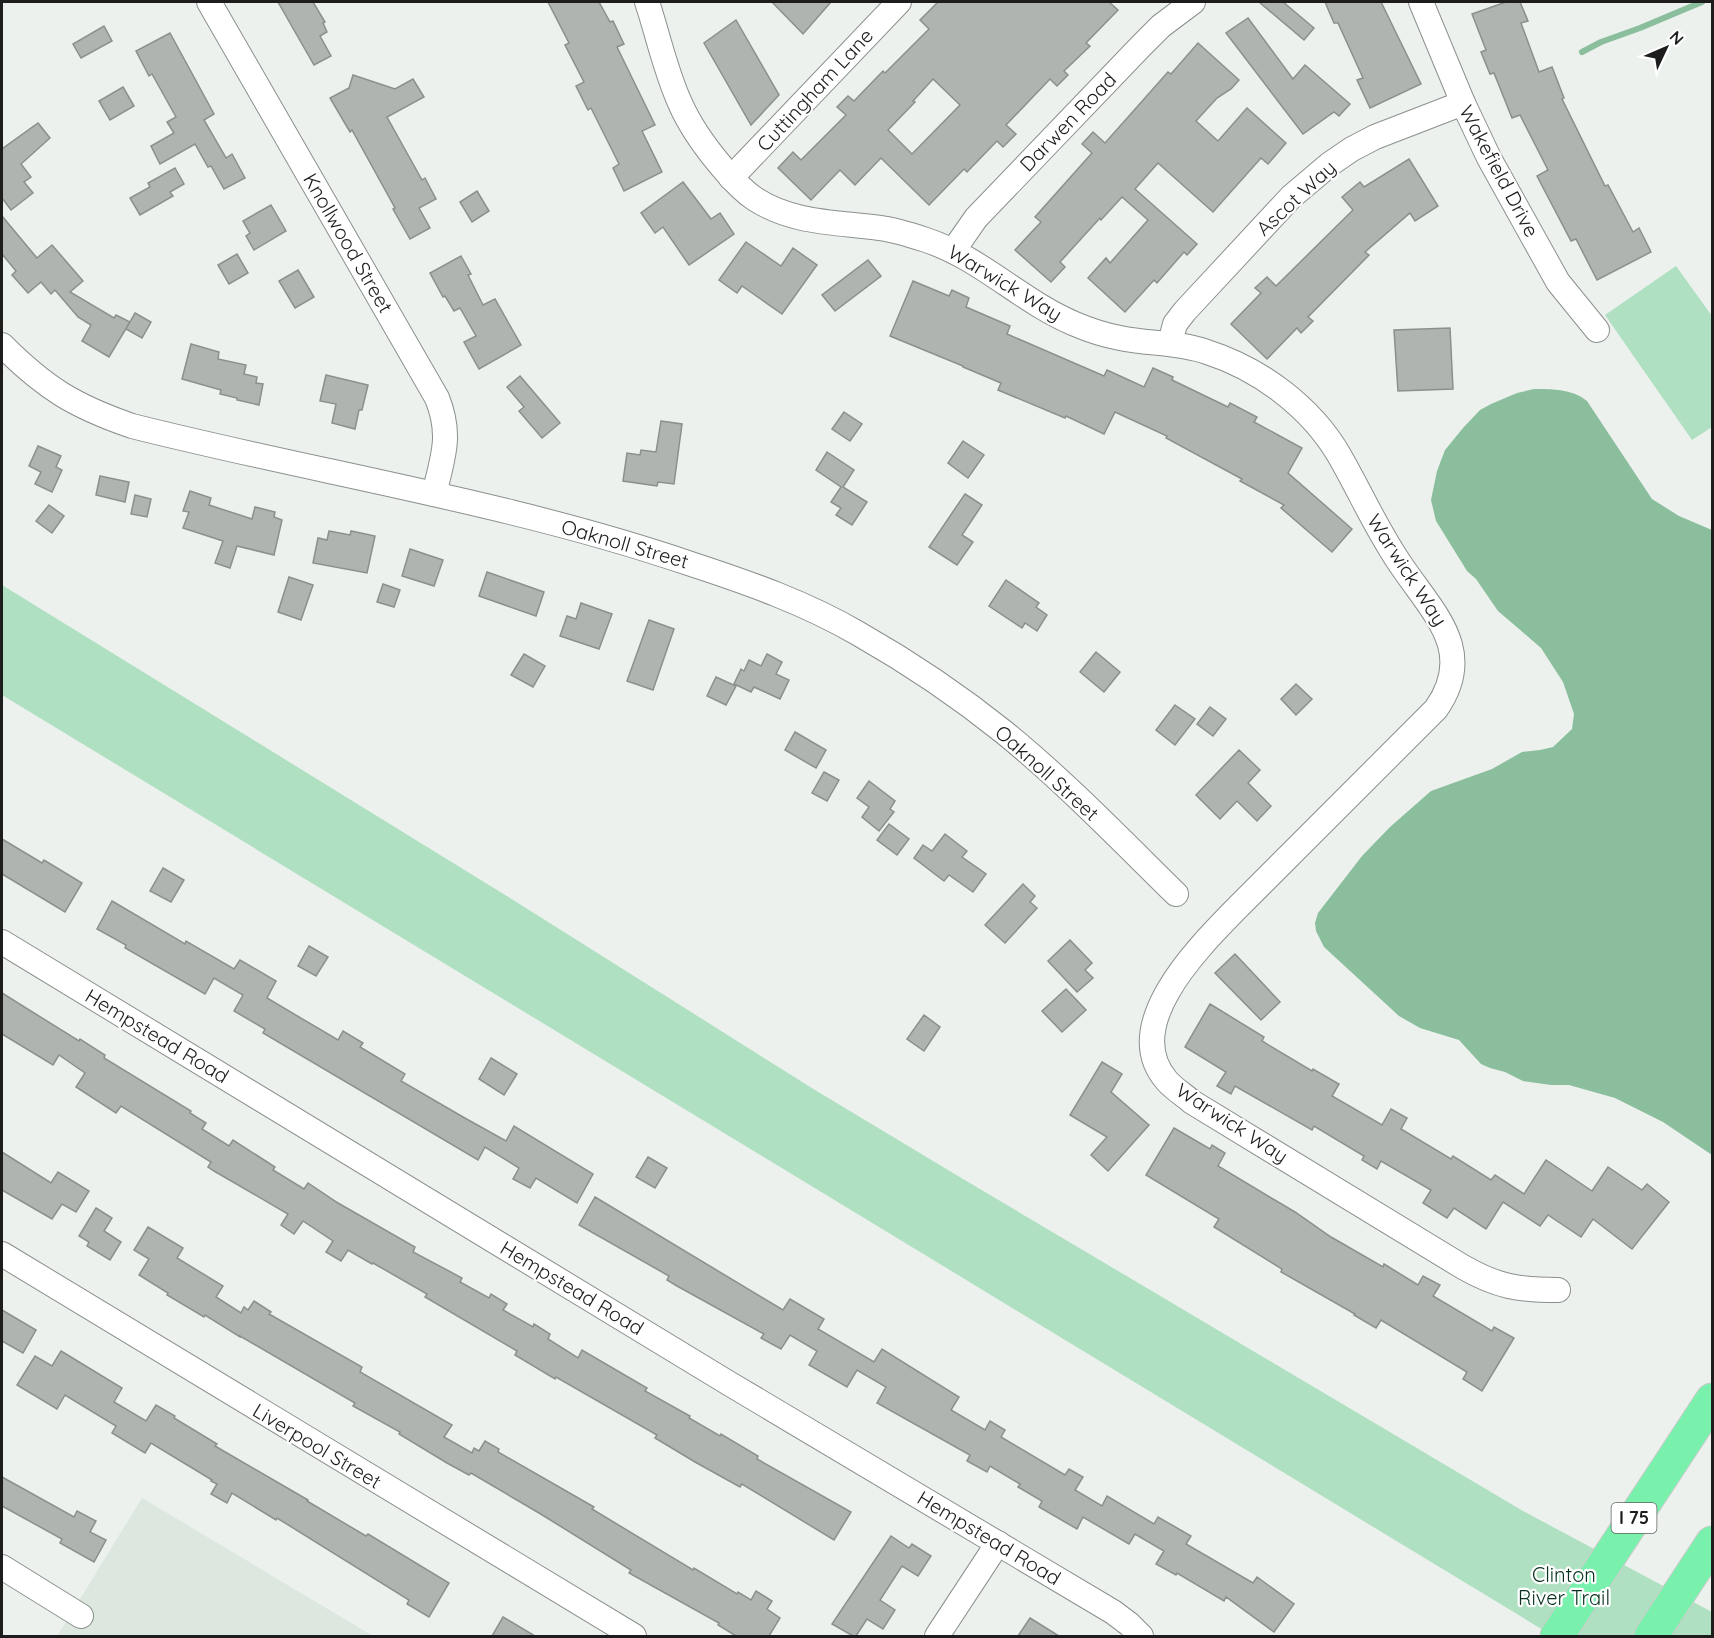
<svg xmlns="http://www.w3.org/2000/svg" width="1714" height="1638" font-family="Quicksand,sans-serif">
<style>
.built{fill:#dbe7df}
.green{fill:#afe0c1}
.water{fill:#8bbe9d}
.lines{fill:none;stroke-linecap:round;stroke-linejoin:round}
.stream{stroke:#8bbe9d;stroke-width:6}
.building{fill:#afb4b1;stroke:#8b908c;stroke-width:1.5;fill-rule:evenodd}
.minor-casing{stroke:#8b908d;stroke-width:26}
.highway-casing{stroke:#cdcdcd;stroke-width:35}
.minor{stroke:#fff;stroke-width:24}
.highway{stroke:#7af0ad;stroke-width:33}
.labels{text-anchor:middle;stroke-width:4.5;stroke-linejoin:round;paint-order:stroke}
.shield{fill:#fff;stroke:#606160;stroke-width:1.5}
.shield-label{font-size:18px;font-weight:bold;fill:#1c1d1c}
.street-label{font-size:20px;fill:#1c1d1c;stroke:#fff}
.park-label{font-size:20px;fill:#08321d;stroke:#fff}
</style>
<rect width="100%" height="100%" fill="#ecf1ee"/>
<path class="built" d="M142 1498 373 1636H61L58 1635Z"/>
<g class="green">
<path d="M1676 266 1712 316V427L1692 440 1605 315Z"/>
<path d="M2 585 510 898 815 1090 963 1179 1523 1511 1712 1612V1636H1553L2 695Z"/>
</g>
<path class="water" d="M1534 389C1552 389 1573 389 1587 401L1652 499 1679 516 1712 530V1155L1663 1122 1615 1098 1569 1085H1551L1523 1081 1505 1072 1490 1068 1481 1064 1459 1040 1420 1028 1399 1016 1324 947 1316 931 1315 923 1318 913 1362 856 1390 827 1431 791 1492 769 1522 752 1540 750 1553 747 1572 729 1574 714 1563 682 1541 648 1498 611 1476 579 1467 571 1436 521 1431 500 1437 471 1445 450 1463 428 1480 410 1491 404 1517 393Z"/>
<g class="lines">
<path class="stream" d="M1582 52 1601 42 1640 28 1702 2"/>
</g>
<g class="building">
<path d="M278 2H313L325 22 323 23 327 32 320 36 331 56 314 65Z"/>
<path d="M548 2H599L610 22 613 21 624 44 617 47 655 125 642 131 662 172 624 191 613 168 619 164 591 108 588 110 576 86 584 82 565 45 569 43Z"/>
<path d="M772 2H831L803 34Z"/>
<path d="M938 2H1109L1118 10 1086 43 1090 46 1064 71 1068 75 1057 86 1050 79 1006 125 1016 134 1003 147 997 141 967 172 964 169 929 205 881 158 855 185 840 170 811 200 778 168 793 152 801 160 846 115 837 107 848 96 854 101 883 71 885 73 929 29 920 20ZM933 79 960 105 912 154 888 130 915 102 913 101Z"/>
<path d="M1259 2H1283L1314 28 1304 40Z"/>
<path d="M1325 2H1381L1421 84 1370 108 1357 80 1363 78 1338 23H1334Z"/>
<path d="M1506 2H1520L1528 21 1521 23 1539 72 1552 67 1564 98 1562 99 1605 186 1608 185 1633 232 1639 228 1651 252 1597 280 1576 239 1571 241 1537 176 1548 170 1520 115 1512 118 1494 73 1490 74 1481 52 1486 50 1472 14Z"/>
<path d="M1248 18 1293 79 1305 65 1350 104 1339 116 1334 112 1303 134 1226 33Z"/>
<path d="M736 20 779 95 751 125 704 43Z"/>
<path d="M104 26 112 41 81 58 73 44Z"/>
<path d="M170 33 214 114 204 120 226 158 232 154 245 178 224 189 211 166 208 167 195 144 160 164 151 146 174 133 167 122 176 117 152 74 149 76 136 51Z"/>
<path d="M1198 43 1239 80 1231 89 1217 98 1196 121 1218 141 1247 108 1286 143 1268 164 1261 158 1213 212 1158 163 1135 189 1197 244 1187 255 1184 252 1157 283 1154 280 1125 312 1088 278 1106 258 1110 263 1148 220 1122 197 1101 220 1100 218 1060 262 1065 267 1051 282 1015 250 1041 222 1035 217 1092 153 1082 144 1093 132 1105 143 1168 72 1171 74Z"/>
<path d="M353 75 395 89 413 79 424 97 387 117 422 180 425 178 436 199 419 208 430 228 410 239 393 209 395 208 352 130 350 132 330 98 349 88Z"/>
<path d="M123 87 134 106 110 120 99 101Z"/>
<path d="M38 123 50 138 21 164 31 177 24 182 33 193 11 210 2 198V149Z"/>
<path d="M1409 159 1438 206 1415 221 1410 213 1365 252 1369 255 1308 317 1313 321 1301 333 1297 328 1267 359 1231 324 1261 293 1255 288 1267 277 1276 286 1353 210 1342 197 1360 182 1364 187Z"/>
<path d="M175 168 184 184 170 192 173 196 140 215 130 198 150 187 148 183Z"/>
<path d="M683 182 711 219 720 213 734 234 689 265 663 227 655 233 641 213Z"/>
<path d="M477 191 489 211 472 222 460 202Z"/>
<path d="M271 205 286 231 254 250 246 236 250 233 243 221Z"/>
<path d="M2 216 37 258 52 245 83 281 70 292 114 318 116 315 130 322 109 357 82 341 91 325 78 317 55 290 51 294 41 282 28 293 12 275 16 271 2 254Z"/>
<path d="M746 242 781 266 793 248 817 265 782 314 742 286 737 293 719 280Z"/>
<path d="M237 254 248 273 229 284 218 265Z"/>
<path d="M461 256 471 274 468 275 483 305 495 299 521 345 479 369 464 342 476 336 460 308 454 311 445 296 443 297 430 273Z"/>
<path d="M868 260 881 276 835 311 822 295Z"/>
<path d="M298 270 314 297 295 308 279 281Z"/>
<path d="M913 281 949 296 952 290 969 298 966 307 1010 326 1007 334 1104 376 1107 370 1144 387 1153 368 1173 377 1172 380 1228 407 1230 403 1257 417 1254 422 1302 448 1288 473 1352 529 1332 552 1281 508 1284 505 1240 481 1242 479 1166 438 1167 436 1115 412 1104 434 1066 416 1065 418 998 390 1001 383 963 367V366L890 336Z"/>
<path d="M135 313 151 322 142 338 126 329Z"/>
<path d="M1450 328 1453 389 1398 391 1394 330Z"/>
<path d="M191 344 219 352 218 359 246 365 244 374 257 377 256 383 263 384 259 405 237 400V398L220 394 221 390 182 379Z"/>
<path d="M326 375 368 385 362 410H359L355 429 332 423 336 404 320 401Z"/>
<path d="M520 376 560 423 542 438 519 411 524 407 507 387Z"/>
<path d="M844 412 862 424 850 441 832 429Z"/>
<path d="M661 421 682 424 674 484 658 482 657 486 623 481 627 453 640 455 641 450 656 452Z"/>
<path d="M963 441 984 455 968 478 948 463Z"/>
<path d="M38 446 61 456 56 467 62 470 52 492 35 484 41 472 29 466Z"/>
<path d="M827 452 854 470 843 487 867 502 852 525 836 515 841 508 831 502 841 487 816 470Z"/>
<path d="M100 476 129 482 125 502 96 495Z"/>
<path d="M190 491 211 498 209 505 252 519 255 507 275 512 274 517 282 520 274 555 237 546 230 568 215 563 223 541 183 528 189 512 183 511Z"/>
<path d="M965 494 982 505 962 535 973 542 957 565 929 547Z"/>
<path d="M135 495 151 499 147 517 131 514Z"/>
<path d="M49 505 64 516 52 533 36 521Z"/>
<path d="M329 531 350 535 351 531 375 536 367 573 313 563 318 538 327 540Z"/>
<path d="M410 549 443 560 434 586 402 576Z"/>
<path d="M487 572 544 592 536 616 479 596Z"/>
<path d="M289 577 313 585 301 620 278 612Z"/>
<path d="M1006 580 1039 603 1036 607 1047 615 1037 631 1025 623 1022 628 989 606Z"/>
<path d="M383 584 400 590 394 607 377 602Z"/>
<path d="M581 603 612 614 599 649 560 636 567 616 576 619Z"/>
<path d="M649 620 674 629 653 690 627 681Z"/>
<path d="M1096 652 1120 672 1104 692 1080 672Z"/>
<path d="M524 654 545 666 533 687 511 675Z"/>
<path d="M767 654 782 662 776 674 789 680 780 699 754 687 751 692 734 684 741 669 744 671 749 660 761 666Z"/>
<path d="M716 677 736 686 726 705 707 696Z"/>
<path d="M1296 684 1312 699 1296 715 1281 699Z"/>
<path d="M1175 705 1195 719 1175 745 1156 730Z"/>
<path d="M1210 707 1226 719 1213 736 1197 724Z"/>
<path d="M795 732 826 750 816 768 785 750Z"/>
<path d="M1239 750 1260 770 1248 783 1271 806 1257 821 1237 801 1220 819 1196 795Z"/>
<path d="M824 772 839 780 827 801 812 793Z"/>
<path d="M869 781 895 801 890 809 894 812 879 831 862 817 869 807 857 798Z"/>
<path d="M889 824 909 839 897 855 877 840Z"/>
<path d="M945 834 967 851 962 857 986 874 973 892 949 875 944 881 914 858 923 845 932 851Z"/>
<path d="M2 839 42 863 44 860 82 883 65 912 2 874Z"/>
<path d="M163 868 184 880 171 902 150 891Z"/>
<path d="M1023 884 1035 896 1030 902 1037 908 1005 943 985 925Z"/>
<path d="M112 901 185 944 186 941 234 969 240 960 276 981 267 998 338 1040 343 1031 363 1043 360 1047 405 1074 401 1081 463 1117 506 1141 514 1126 593 1174 577 1203 536 1178 530 1188 513 1179 519 1168 485 1147 478 1160 263 1033 265 1029 234 1011 243 995 214 978 205 994 125 948 126 945 97 929Z"/>
<path d="M1070 940 1092 963 1085 970 1093 978 1077 992 1048 961Z"/>
<path d="M309 946 328 957 316 976 298 966Z"/>
<path d="M1235 954 1280 1002 1261 1020 1215 973Z"/>
<path d="M1066 989 1086 1010 1062 1032 1042 1011Z"/>
<path d="M2 993 79 1041 80 1039 105 1055 104 1058 191 1111 190 1113 206 1123 202 1129 229 1146 233 1140 275 1167 273 1170 304 1189 308 1183 338 1203 415 1247 413 1252 462 1278 460 1282 489 1298 491 1294 507 1304 503 1310 533 1327 534 1324 550 1334 548 1339 578 1358 582 1350 647 1388 645 1391 690 1416 689 1418 720 1436 721 1434 758 1456 757 1459 851 1512 834 1540 742 1484 740 1487 695 1462 655 1438 657 1435 556 1377 555 1379 515 1355 517 1351 425 1297 427 1294 373 1263 372 1264 348 1250 341 1261 326 1252 333 1241 303 1221 294 1234 281 1225 288 1214 214 1171 208 1167 211 1162 121 1106 116 1113 76 1087 85 1073 59 1055 53 1065 2 1034Z"/>
<path d="M1210 1004 1264 1037 1262 1041 1312 1071 1313 1069 1339 1084 1332 1096 1382 1125 1391 1109 1407 1118 1401 1129 1451 1159 1453 1156 1491 1180 1495 1175 1524 1194 1546 1160 1592 1191 1608 1167 1642 1190 1647 1184 1669 1202 1632 1249 1593 1219 1581 1237 1548 1215 1540 1226 1503 1202 1486 1229 1454 1208 1447 1218 1423 1203 1431 1190 1381 1161 1377 1169 1362 1160 1364 1156 1314 1126 1312 1130 1235 1086 1231 1094 1217 1086 1226 1072 1185 1047Z"/>
<path d="M924 1015 940 1027 924 1051 907 1039Z"/>
<path d="M491 1058 517 1074 504 1095 479 1079Z"/>
<path d="M1102 1062 1122 1074 1111 1092 1149 1125 1108 1171 1091 1155 1107 1137 1070 1115Z"/>
<path d="M1174 1128 1210 1149 1212 1145 1225 1153 1218 1166 1295 1212 1331 1237 1383 1267 1384 1264 1418 1285 1423 1276 1440 1285 1433 1296 1492 1331 1494 1327 1514 1338 1482 1391 1463 1379 1467 1372 1381 1320 1376 1328 1354 1315 1355 1314 1281 1272 1282 1269 1214 1227 1219 1219 1146 1175Z"/>
<path d="M2 1152 51 1183 58 1172 89 1191 76 1212 62 1204 52 1219 2 1190Z"/>
<path d="M648 1157 667 1168 655 1188 636 1177Z"/>
<path d="M595 1197 783 1310 790 1299 824 1319 818 1329 874 1362 882 1349 959 1397 951 1410 985 1430 990 1421 1005 1430 1001 1437 1065 1475 1069 1469 1083 1477 1075 1490 1102 1506 1107 1496 1154 1524 1158 1517 1191 1536 1186 1544 1253 1583 1257 1577 1294 1604 1274 1632 1226 1597 1224 1601 1177 1573 1176 1575 1156 1564 1164 1551 1135 1534 1129 1544 1083 1517 1077 1529 1039 1507 1042 1501 1018 1487 1020 1484 990 1466 987 1472 967 1461 970 1455 877 1403 886 1387 857 1370 847 1387 809 1365 817 1351 790 1335 781 1349 761 1338 764 1334 677 1286 667 1280 669 1276 579 1225Z"/>
<path d="M96 1208 112 1218 104 1231 121 1242 110 1260 87 1246 89 1242 79 1236Z"/>
<path d="M148 1227 183 1248 177 1258 223 1286 216 1297 241 1313 244 1307 248 1310 254 1301 271 1312 269 1314 362 1367 360 1372 452 1425 444 1437 472 1453 474 1448 479 1451 485 1441 499 1449 498 1452 594 1507 592 1509 693 1570 694 1568 737 1594 738 1592 751 1600 756 1591 772 1601 767 1609 780 1618 769 1636H736L718 1625 719 1623 629 1573 631 1570 539 1513 471 1473 469 1475 447 1463 399 1434 400 1432 353 1406 355 1403 240 1336V1337L205 1315 204 1317 167 1295 168 1293 139 1275 149 1259 134 1250Z"/>
<path d="M2 1310 36 1330 23 1353 2 1341Z"/>
<path d="M61 1351 122 1388 114 1402 146 1421 156 1405 175 1416 174 1418 217 1444 215 1446 308 1500 307 1501 366 1536 368 1534 449 1583 429 1617 407 1604 409 1600 277 1518 276 1520 232 1493 227 1503 211 1494 217 1484 211 1481 212 1480 151 1443 145 1453 112 1433 116 1426 65 1395 57 1409 17 1385 35 1356 52 1366Z"/>
<path d="M2 1477 74 1517 77 1511 96 1521 90 1532 106 1540 94 1562 60 1543 62 1539 2 1506Z"/>
<path d="M891 1536 909 1548 912 1544 931 1556 918 1576 902 1566 880 1600 895 1610 883 1629 867 1619 856 1636H853L832 1624Z"/>
<path d="M503 1617 535 1636H492Z"/>
<path d="M1030 1618 1059 1636H1018Z"/>
</g>
<g class="lines">
<defs>
<g id="minor">
<path d="M209 2 437 398C452 435 443 457 434 494"/>
<path d="M647 2C658 35 665 70 680 103 690 126 705 147 722 167 731 178 743 191 755 199 794 224 837 222 880 228 896 230 911 235 926 240 981 258 1022 302 1075 324 1089 330 1104 335 1120 338 1149 344 1178 342 1207 352 1260 369 1311 407 1339 455 1361 493 1378 533 1403 568 1435 615 1476 652 1436 709L1239 906C1201 945 1118 1025 1167 1081 1174 1089 1184 1095 1192 1102L1463 1267C1498 1287 1519 1290 1558 1290"/>
<path d="M1421 2 1463 103 1489 158 1558 282 1597 330"/>
<path d="M731 178 899 2"/>
<path d="M953 251 976 218 1141 46 1161 26 1193 2"/>
<path d="M1170 343 1175 324 1185 311 1291 197 1330 164 1352 149 1375 137 1463 103"/>
<path d="M2 345C45 388 74 406 132 426 318 473 509 502 691 564 749 583 806 603 859 634 910 663 959 696 1005 733 1065 782 1120 839 1176 894"/>
<path d="M2 942 730 1384 1113 1612 1129 1624 1141 1636"/>
<path d="M2 1254 634 1636"/>
<path d="M2 1567 81 1616"/>
<path d="M937 1636 998 1543"/>
</g>
<g id="highway">
<path d="M1557 1636 1712 1400"/>
<path d="M1651 1636 1712 1543"/>
</g>
</defs>
<use href="#minor" class="minor-casing"/>
<use href="#highway" class="highway-casing"/>
<use href="#minor" class="minor"/>
<use href="#highway" class="highway"/>
</g>
<g class="labels">
<rect class="shield" x="1611.5" y="1503" width="45" height="30" rx="4.5"/>
<g class="shield-label">
<text x="1634" y="1524">I 75</text>
</g>
<g class="street-label">
<text transform="translate(815 90) rotate(-47)" y="7">Cuttingham Lane</text>
<text transform="translate(1068 122) rotate(-46)" y="7">Darwen Road</text>
<text transform="translate(1499 171) rotate(62)" y="7">Wakefield Drive</text>
<text transform="translate(1296 198) rotate(-43)" y="7">Ascot Way</text>
<text transform="translate(348 243) rotate(60)" y="7">Knollwood Street</text>
<text transform="translate(1005 283) rotate(31)" y="7">Warwick Way</text>
<text transform="translate(625 544) rotate(16)" y="7">Oaknoll Street</text>
<text transform="translate(1407 570) rotate(57)" y="7">Warwick Way</text>
<text transform="translate(1047 773) rotate(42)" y="7">Oaknoll Street</text>
<text transform="translate(157 1036) rotate(31)" y="7">Hempstead Road</text>
<text transform="translate(1232 1123) rotate(33)" y="7">Warwick Way</text>
<text transform="translate(572 1288) rotate(31)" y="7">Hempstead Road</text>
<text transform="translate(317 1446) rotate(31)" y="7">Liverpool Street</text>
<text transform="translate(989 1538) rotate(31)" y="7">Hempstead Road</text>
</g>
<g class="park-label">
<text x="1564" y="1582">Clinton<tspan x="1564" dy="23">River Trail</tspan></text>
</g>
</g>
<rect width="1714" height="1638" fill="none" stroke="#1c1d1c" stroke-width="6"/>
<g transform="translate(1666 48) rotate(46)" stroke="#ffffff" stroke-width="4.5" paint-order="stroke">
<path d="M0-4.5L10 22L0 15L-10 22Z" fill="#1c1d1c"/>
<text y="-9" font-size="16" font-weight="bold" text-anchor="middle" fill="#1c1d1c">N</text>
</g>
</svg>
